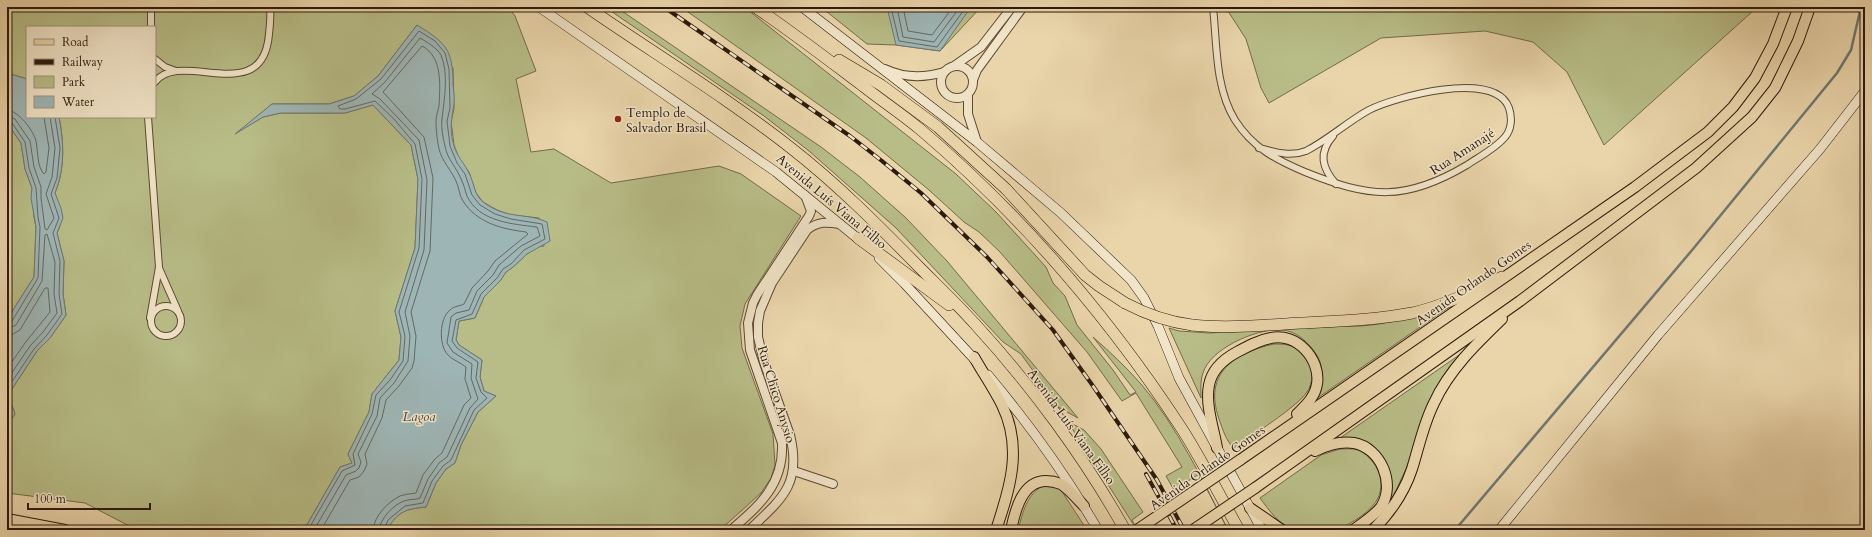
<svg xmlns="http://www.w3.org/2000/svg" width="1872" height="537" font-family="Cardo,serif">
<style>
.green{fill:#b8bd87;stroke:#726c4a}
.water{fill:#9eb5b5;stroke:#707771}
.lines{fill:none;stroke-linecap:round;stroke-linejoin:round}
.shore{stroke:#656860;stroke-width:1}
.stream{stroke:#707771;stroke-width:2.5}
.minor-casing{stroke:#5c4934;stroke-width:8}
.tertiary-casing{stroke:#5c4934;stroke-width:10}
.secondary-casing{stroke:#2c1a0c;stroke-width:10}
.primary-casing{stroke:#2c1a0c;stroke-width:12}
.trunk-casing{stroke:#2c1a0c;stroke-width:12}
.minor{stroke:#f1e4c8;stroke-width:6}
.tertiary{stroke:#f1e4c8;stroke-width:8}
.secondary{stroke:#f1e4c8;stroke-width:9}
.primary{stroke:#ead5aa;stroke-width:10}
.trunk{stroke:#ead5aa;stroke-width:11}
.rail-casing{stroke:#2c1a0c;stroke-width:4}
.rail{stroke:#f1e4c8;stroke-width:2.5;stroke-dasharray:8;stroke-linecap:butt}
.primary-bridge-casing{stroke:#2c1a0c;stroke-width:12;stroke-linecap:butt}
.trunk-bridge-casing{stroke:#2c1a0c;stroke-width:12;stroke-linecap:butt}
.primary-bridge{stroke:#ead5aa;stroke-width:10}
.trunk-bridge{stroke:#ead5aa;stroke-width:11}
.poi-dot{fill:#8f2418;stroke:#f1e4c8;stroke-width:1.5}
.labels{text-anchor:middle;stroke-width:3;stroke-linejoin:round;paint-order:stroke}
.poi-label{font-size:13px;fill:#2c1a0c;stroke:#f1e4c8;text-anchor:start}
.street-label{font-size:13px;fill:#2c1a0c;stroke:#f1e4c8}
.water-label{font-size:14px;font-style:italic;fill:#4e483f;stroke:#f1e4c8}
</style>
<rect width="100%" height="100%" fill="#ead5aa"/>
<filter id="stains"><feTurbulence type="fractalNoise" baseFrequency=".005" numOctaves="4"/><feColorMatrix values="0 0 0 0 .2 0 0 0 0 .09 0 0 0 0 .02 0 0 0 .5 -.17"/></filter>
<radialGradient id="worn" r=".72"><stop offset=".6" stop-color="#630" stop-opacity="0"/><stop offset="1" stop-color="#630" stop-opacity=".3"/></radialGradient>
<g class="green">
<path d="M7 7H508L515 16 536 71 516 79 531 152 554 149 611 183 719 166 741 174 801 216 745 304 740 326 742 348 773 434 775 465 771 478 761 493 720 530H387C397 511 406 509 426 507L436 483 446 469 455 463 461 445 478 412 496 396 484 391 480 377 482 360 459 345 456 340 459 321 475 318 484 297 500 281 506 272 513 267 527 254 536 247 544 246 539 218 511 215 497 210 483 202 476 193 469 172 460 161 454 145 451 121 454 109 453 68 417 25 378 76 354 96 329 104H272L238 132 263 117 281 113H345L373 105 411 145 418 179 415 248 395 311 401 337 399 360 372 394 369 412 348 454 352 463 340 467 304 530H137L85 503 7 493V425L15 414 8 395 37 351 50 338 66 315 63 294 64 261 57 233C65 218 59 208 55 193 65 168 64 144 59 117H155V27H27V79L7 73Z"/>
<path d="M605 7H616L821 147 860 177 906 218 947 261 1078 418 1058 407 1067 421 1084 430 1101 449 1143 512 1132 520 1137 530 1052 397 1021 354 1003 342 896 228 809 151 764 116Z"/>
<path d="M681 7H744L956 174 996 212 1046 267 1053 283 1065 296 1077 325 1113 370 1130 395 1136 392 1093 337C1110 352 1126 367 1141 384 1177 426 1203 481 1228 530H1216L1225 524 1199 474 1174 490 1166 476 1182 467 1136 393 1122 401 1087 352 1000 252 979 232 964 222 929 190 866 138Z"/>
<path d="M821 7H981L940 51 896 45 867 44Z"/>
<path d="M1228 7H1755L1753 11 1604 145 1567 72 1533 42 1485 31 1381 38 1269 103 1261 88 1246 39 1228 11Z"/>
<path d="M7 123 21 143 25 169 32 188 34 217 36 227 34 277 13 310 7 324Z"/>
<path d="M1449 307 1316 399C1323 379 1326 363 1310 346 1301 336 1292 330 1279 330 1255 329 1210 349 1203 373 1200 381 1201 390 1201 398L1169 328 1179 331 1209 333 1343 326C1381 328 1412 316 1449 307Z"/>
<path d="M1274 344C1290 344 1298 346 1308 360 1314 369 1313 383 1307 392 1297 407 1251 436 1234 448 1226 441 1223 430 1219 419 1203 373 1234 353 1274 344Z"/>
<path d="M1462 353 1424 416 1406 469 1390 503 1380 517 1367 530H1359L1386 503 1380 455 1340 438Z"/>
<path d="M1340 449C1345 449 1352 448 1358 450 1374 457 1387 479 1378 498 1372 511 1351 524 1338 529 1333 531 1298 532 1293 529 1278 524 1269 510 1260 498L1321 455Z"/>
<path d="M1044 485H1053L1061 490 1087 530H1018C1023 512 1026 495 1044 485Z"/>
</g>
<g class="water">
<path d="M887 7H971L940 51 896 45Z"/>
<path d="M417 25C446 43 453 49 453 85 454 93 455 102 453 110 451 122 450 134 454 146 457 156 464 163 469 173 474 182 474 195 483 202 507 220 524 212 547 222L550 241 527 254 513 267 506 272 500 281 484 297 475 318 459 321 456 340 459 345 482 360 480 377 484 391 496 396 478 412 461 445 455 463 446 469 436 483 426 507C406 509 398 511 387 530H304L340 467 352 463 348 454 369 412 372 394 399 360 401 337 395 311 415 248 418 179 411 145 373 105 345 113H281L263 117 235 134 272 104H329L354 96 378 76Z"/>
<path d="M7 73 27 79V117H59C64 144 65 168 55 193L61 208 63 218 57 233 64 261 63 294 66 315 50 338 37 351 8 395 15 414 7 425V324L13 310 34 277 36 227 31 198 32 188 25 169 21 143 7 123Z"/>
</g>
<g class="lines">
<g class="shore">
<path d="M891 7 899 41 937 47 966 7"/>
<path d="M897 7 903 37 934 42 960 7"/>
<path d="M903 7 908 31 932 35 953 7"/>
<path d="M7 110C19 111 33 130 36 141 38 151 37 167 44 174L46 172 49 148 44 117"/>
<path d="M7 116 15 119 30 141 34 167 41 187V198L45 229 47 230 54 218 46 194 52 177 55 148 50 117"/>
<path d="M7 121 12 123 25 142 29 168 36 188 38 217 40 227 38 278 12 321 7 324"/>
<path d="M7 329 16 325 42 281 45 235 47 234 55 262 54 294 57 313 43 332 30 346 7 380"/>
<path d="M7 335 13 334 20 330 45 288H48L50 312 25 343 7 369"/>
<path d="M7 389 34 349 47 335 62 314 59 294 60 261 53 233 59 218 51 194 57 178 60 148 55 117"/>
<path d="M308 530 342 471 355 465 353 454 372 414 376 395 390 380 403 361 405 336 399 312 419 248 422 179 415 144 394 119 375 101 345 109H340L338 106 356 99 381 79 419 31 435 41 445 53 449 69 450 108 447 121 450 146 457 163 465 174 472 195 480 205 495 214 511 219 542 224 545 239 524 250 511 264 503 269 497 278 481 294 472 314 456 320 452 341 457 348 478 362 476 378 481 392 487 398 474 410 451 460 443 466 432 481 423 503 405 506 388 520 384 530"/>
<path d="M314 530 346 475 356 471 359 468 361 462 358 454 377 416 380 398 394 383 408 361 410 336 405 312 424 250 427 180 419 140 380 99 372 94 385 82 420 38C427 42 437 48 441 55 449 74 444 100 442 119 441 127 443 138 445 146 447 159 457 168 461 179 464 184 465 191 467 196 479 222 513 224 537 227L540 236 521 246 499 265 493 275 477 291 469 310 456 313 451 317 447 343 453 352 472 364 471 378 478 399 470 408 447 457 439 463 428 479 420 498C415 500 409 499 404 501 393 505 380 519 379 530"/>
<path d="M321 530 350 480 359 477 364 471 367 464 365 454 382 418 386 400 399 386 412 368 414 361 416 336 411 312 430 251 433 178 424 137 383 92 422 46C443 57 440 86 439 106 438 111 436 116 436 121 436 130 437 140 439 149 442 161 451 170 456 181 459 187 459 195 463 201 477 223 502 229 526 232L528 234 495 261 488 271 472 288 464 304C460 306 454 306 450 310 439 319 439 344 447 354 452 360 460 362 466 367L465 379 471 398 464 405 442 453 435 459 423 475 416 493C411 494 405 494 400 496 388 502 374 516 373 530"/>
</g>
<path class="stream" d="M1455 530 1693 249 1837 73 1851 50 1861 7"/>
<defs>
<g id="minor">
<path d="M1213 7C1217 44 1215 88 1235 120 1252 147 1276 160 1305 172 1370 198 1405 202 1467 165 1479 157 1496 148 1505 137 1512 129 1512 117 1509 108 1495 69 1395 97 1369 110 1347 122 1328 140 1306 151 1290 157 1275 152 1259 148"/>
<path d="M151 27V7"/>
<path d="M155 59 165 67 176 71"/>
<path d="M155 82C181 48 263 109 269 34 270 25 271 16 270 7"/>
<path d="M148 117 159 267 150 318"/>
<path d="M1333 136C1318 153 1322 168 1336 184"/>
<path d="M159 268 178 311"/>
<circle cx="166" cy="321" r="15"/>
</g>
<g id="tertiary">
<circle cx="957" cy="82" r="16"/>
<path d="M954 66 981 47 1012 7"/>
<path d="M885 69C904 78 924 78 944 72"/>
<path d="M973 80 977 70 1023 7"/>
<path d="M968 95V114L977 142"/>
<path d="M794 471 833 484"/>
<path d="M731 530C760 505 784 484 782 443L750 350 748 323 753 303 757 295 809 216 811 211 805 195"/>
<path d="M749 530C782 499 802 484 790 435L764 362 758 337V323L760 311 772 283 807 230C818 221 827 222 840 224"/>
</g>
<g id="secondary">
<path d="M539 7 776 172 862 242"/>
<path d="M802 7 977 142 1061 213 1131 280 1144 298 1158 326 1179 378 1262 530"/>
<path d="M879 258 904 283 977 362"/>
<path d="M988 375C1029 424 1066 475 1098 530"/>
<path d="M1499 530 1658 335 1820 149 1865 91"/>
</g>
<g id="primary">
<path d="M974 357C983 373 994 389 1002 405 1023 448 1010 488 996 530"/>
<path d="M1217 448C1214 429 1205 405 1209 385 1212 369 1224 359 1237 352 1248 346 1259 340 1271 338 1296 332 1321 359 1317 384 1315 397 1306 405 1297 414"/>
<path d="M1315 451C1327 445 1341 441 1354 443 1381 448 1396 484 1381 507 1374 516 1363 523 1353 530"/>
<path d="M1240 460 1635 187 1708 132 1733 107 1755 78 1773 44 1787 7"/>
<path d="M1255 488 1520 301 1696 168 1752 117 1775 88 1798 41 1810 7"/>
<path d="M1250 508 1282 530"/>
<path d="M7 519 65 530"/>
<path d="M1011 530C1015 511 1022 481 1046 481 1051 481 1056 482 1061 484 1069 489 1077 499 1084 506"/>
<path d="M1373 530C1390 513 1404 493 1412 469 1419 447 1423 425 1434 403 1449 370 1476 344 1502 319"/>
</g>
<g id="trunk">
<path d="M587 7C655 54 726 97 791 148 837 184 878 225 919 267 938 286 957 304 975 324 1031 385 1085 458 1125 530"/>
<path d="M755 7C792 32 827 59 863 86 882 101 902 114 921 130 1021 215 1110 319 1182 429 1203 462 1220 496 1239 530"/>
<path d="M839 60 881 85 938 127 1006 189 1085 275 1099 286 1125 303"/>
<path d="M858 238 949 305"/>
<path d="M1192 325C1228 329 1264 325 1301 323 1338 321 1376 320 1412 313 1444 306 1473 291 1502 277"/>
</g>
</defs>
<use href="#minor" class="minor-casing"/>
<use href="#tertiary" class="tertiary-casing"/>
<use href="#secondary" class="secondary-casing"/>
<use href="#primary" class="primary-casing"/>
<use href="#trunk" class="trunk-casing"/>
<use href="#minor" class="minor"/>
<use href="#tertiary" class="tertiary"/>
<use href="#secondary" class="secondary"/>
<use href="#primary" class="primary"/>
<use href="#trunk" class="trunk"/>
<defs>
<g id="rail">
<path d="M664 7 850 136 882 161 921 193 987 257 1053 330 1093 386 1157 480 1184 530"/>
<path d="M1146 474 1177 530"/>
</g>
</defs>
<use href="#rail" class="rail-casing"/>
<use href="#rail" class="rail"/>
<defs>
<g id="primary-bridge">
<path d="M1137 530 1240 460"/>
<path d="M1193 530 1255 488"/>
</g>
<path id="trunk-bridge" d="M1125 303C1146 314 1168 322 1192 325"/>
</defs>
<use href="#primary-bridge" class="primary-bridge-casing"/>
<use href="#trunk-bridge" class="trunk-bridge-casing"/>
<use href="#primary-bridge" class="primary-bridge"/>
<use href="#trunk-bridge" class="trunk-bridge"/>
</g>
<circle class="poi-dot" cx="618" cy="119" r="4"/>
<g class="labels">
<g class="poi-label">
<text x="626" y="117">Templo de<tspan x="626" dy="15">Salvador Brasil</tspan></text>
</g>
<g class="street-label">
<text transform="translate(1462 151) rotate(-33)" y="5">Rua Amanajé</text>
<text transform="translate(832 201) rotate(40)" y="5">Avenida Luís Viana Filho</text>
<text transform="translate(1473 282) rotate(-35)" y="5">Avenida Orlando Gomes</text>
<text transform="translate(777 394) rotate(73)" y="5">Rua Chico Anysio</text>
<text transform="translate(1072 426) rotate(54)" y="5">Avenida Luís Viana Filho</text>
<text transform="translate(1207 467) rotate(-35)" y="5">Avenida Orlando Gomes</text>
</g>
<g class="water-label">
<text x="419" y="421">Lagoa</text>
</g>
</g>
<rect width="1872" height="537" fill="none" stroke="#ead5aa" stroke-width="24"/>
<rect x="8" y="8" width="1856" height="521" fill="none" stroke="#2c1a0c" stroke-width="2"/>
<rect x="12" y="12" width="1848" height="513" fill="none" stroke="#2c1a0c"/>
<rect x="26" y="26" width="130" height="92" fill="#f1e4c8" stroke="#a2937d"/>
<rect x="34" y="39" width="20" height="6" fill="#ead5aa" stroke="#a2937d"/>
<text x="62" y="46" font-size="12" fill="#2c1a0c">Road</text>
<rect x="34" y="59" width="20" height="6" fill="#2c1a0c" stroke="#a2937d"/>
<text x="62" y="66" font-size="12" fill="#2c1a0c">Railway</text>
<rect x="34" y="76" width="20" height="12" fill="#b8bd87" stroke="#a2937d"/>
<text x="62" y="86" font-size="12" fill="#2c1a0c">Park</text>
<rect x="34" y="96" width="20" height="12" fill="#9eb5b5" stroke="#a2937d"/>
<text x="62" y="106" font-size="12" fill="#2c1a0c">Water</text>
<path d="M28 503v6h122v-6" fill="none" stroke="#2c1a0c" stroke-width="2"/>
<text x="34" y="503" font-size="12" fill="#2c1a0c" stroke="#f1e4c8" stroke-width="3" paint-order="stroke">100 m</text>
<rect width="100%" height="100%" filter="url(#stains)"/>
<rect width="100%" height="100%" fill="url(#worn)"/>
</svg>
